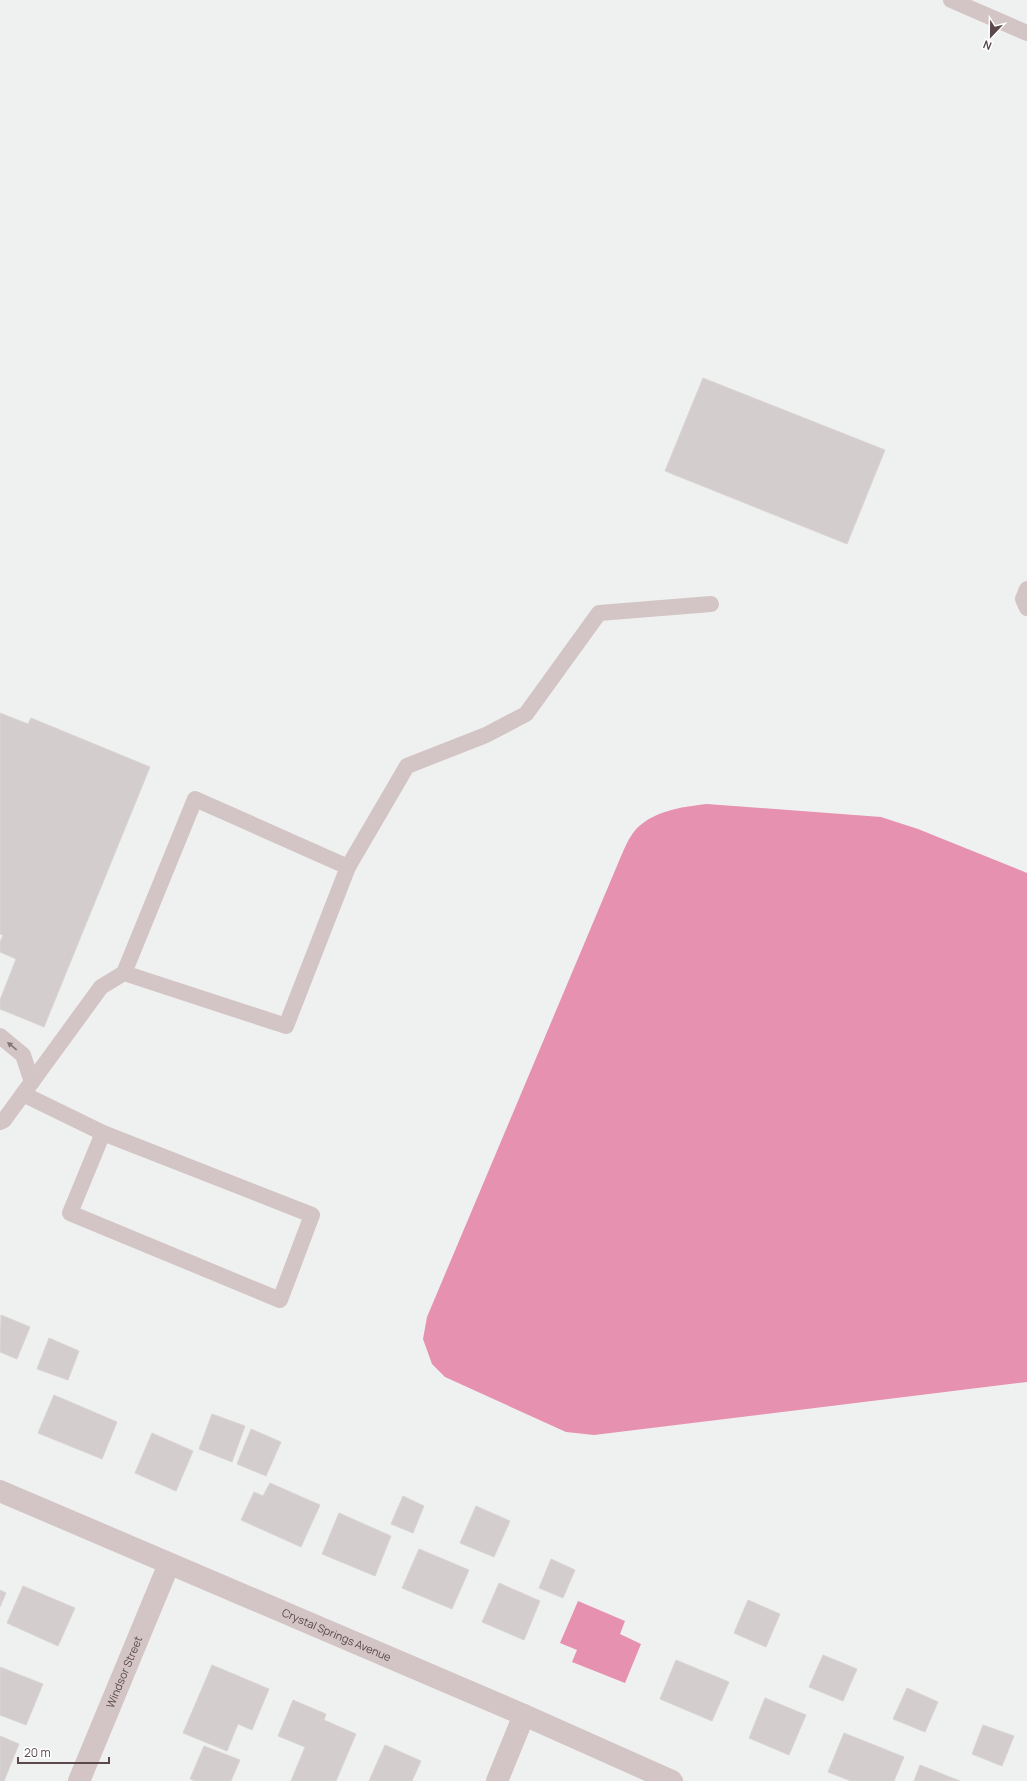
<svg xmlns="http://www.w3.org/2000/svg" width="1027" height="1781" font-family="Manrope,sans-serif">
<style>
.water{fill:#e691b0}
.building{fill:#d3cdcd;stroke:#dad4d3}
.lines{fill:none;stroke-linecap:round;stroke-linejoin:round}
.service{stroke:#d3c4c5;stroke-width:16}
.minor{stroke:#d3c4c5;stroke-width:22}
.oneway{fill:#857375}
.labels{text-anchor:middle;stroke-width:3.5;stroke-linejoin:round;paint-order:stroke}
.street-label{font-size:11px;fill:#5b484a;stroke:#fff}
</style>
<rect width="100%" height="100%" fill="#eff1f0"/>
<g class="water">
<path d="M707 804 881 817 918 829 1027 873V1382L594 1435 566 1432 445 1377 432 1364 423 1339 427 1317 619 861C623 852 627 841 633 833 650 811 681 807 707 804Z"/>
<path d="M578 1601 625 1621 620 1634 641 1644 625 1683 572 1662 577 1650 560 1643Z"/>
</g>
<g class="building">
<path d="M703 378 885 450 847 544 665 471Z"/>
<path d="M0 713 28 724 31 718 150 767 44 1027 0 1009V1000L16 959 0 952V942L3 935 0 934Z"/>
<path d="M1 1315 30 1327 17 1359 0 1352Z"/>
<path d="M49 1338 79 1351 68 1380 37 1369Z"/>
<path d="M54 1395 117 1422 102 1459 38 1433Z"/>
<path d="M212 1414 245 1426 232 1462 199 1449Z"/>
<path d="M251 1429 281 1442 266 1476 237 1464Z"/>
<path d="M152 1433 193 1451 176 1491 135 1473Z"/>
<path d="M270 1483 320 1505 301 1547 241 1520 254 1492 263 1496Z"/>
<path d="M403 1496 424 1506 413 1533 391 1524Z"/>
<path d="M476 1506 510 1521 494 1557 460 1543Z"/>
<path d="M339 1513 391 1536 375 1576 322 1554Z"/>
<path d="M419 1549 469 1570 452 1609 402 1588Z"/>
<path d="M551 1559 575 1570 563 1598 539 1588Z"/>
<path d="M499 1583 540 1601 524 1640 482 1622Z"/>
<path d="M23 1586 75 1608 58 1646 7 1623Z"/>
<path d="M0 1590 6 1593 0 1607Z"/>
<path d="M748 1600 780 1614 766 1647 734 1633Z"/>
<path d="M823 1655 857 1669 843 1701 809 1687Z"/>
<path d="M676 1660 729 1682 712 1721 660 1699Z"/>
<path d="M212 1665 269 1689 252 1730 238 1724 227 1751 183 1733Z"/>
<path d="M0 1667 43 1684 26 1725 0 1715Z"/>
<path d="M907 1688 938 1702 925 1732 893 1719Z"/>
<path d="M765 1698 806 1715 789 1755 749 1738Z"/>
<path d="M293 1700 326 1714 324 1720 356 1734 336 1781H291L305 1747 278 1736Z"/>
<path d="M983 1725 1014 1736 1002 1766 972 1754Z"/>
<path d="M844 1733 904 1757 894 1781H851L828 1772Z"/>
<path d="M0 1736 19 1744 4 1781H0Z"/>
<path d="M385 1745 421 1761 412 1781H369Z"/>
<path d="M204 1746 240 1760 231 1781H196L190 1779Z"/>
<path d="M920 1765 960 1781H914Z"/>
</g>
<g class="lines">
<g class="service">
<path d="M951 0 1027 33"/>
<path d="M1027 589 1023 599 1027 608"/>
<path d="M348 867 407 766 486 735 526 714 599 613 711 604"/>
<path d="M0 1036 23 1055 32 1082"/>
<path d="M23 1094 103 1133 312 1215 280 1300 70 1213 103 1133"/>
<path d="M0 1122 4 1120 101 987 124 973 286 1026 348 867 195 799 124 973"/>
</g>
<g class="minor">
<path id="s1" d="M0 1491 524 1715 672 1781"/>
<path id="s2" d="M79 1781 169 1564"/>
<path d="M497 1781 524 1715"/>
</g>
</g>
<defs><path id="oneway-solid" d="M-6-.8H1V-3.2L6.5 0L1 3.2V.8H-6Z"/></defs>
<use class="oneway" href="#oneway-solid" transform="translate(12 1046) rotate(-141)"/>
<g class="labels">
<g class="street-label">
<text dy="4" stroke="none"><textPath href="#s1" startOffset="366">Crystal Springs Avenue</textPath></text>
<text dy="4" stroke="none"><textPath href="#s2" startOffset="118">Windsor Street</textPath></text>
</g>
</g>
<g transform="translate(991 36) rotate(202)" stroke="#ffffff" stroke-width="3" paint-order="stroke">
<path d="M0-3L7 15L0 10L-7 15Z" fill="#5b484a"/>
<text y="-6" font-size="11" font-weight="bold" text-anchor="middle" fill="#5b484a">N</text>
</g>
<path d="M18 1757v6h91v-6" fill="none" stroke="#5b484a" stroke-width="2"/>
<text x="24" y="1757" font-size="12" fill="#5b484a" stroke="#ffffff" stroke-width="3" paint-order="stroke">20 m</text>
</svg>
